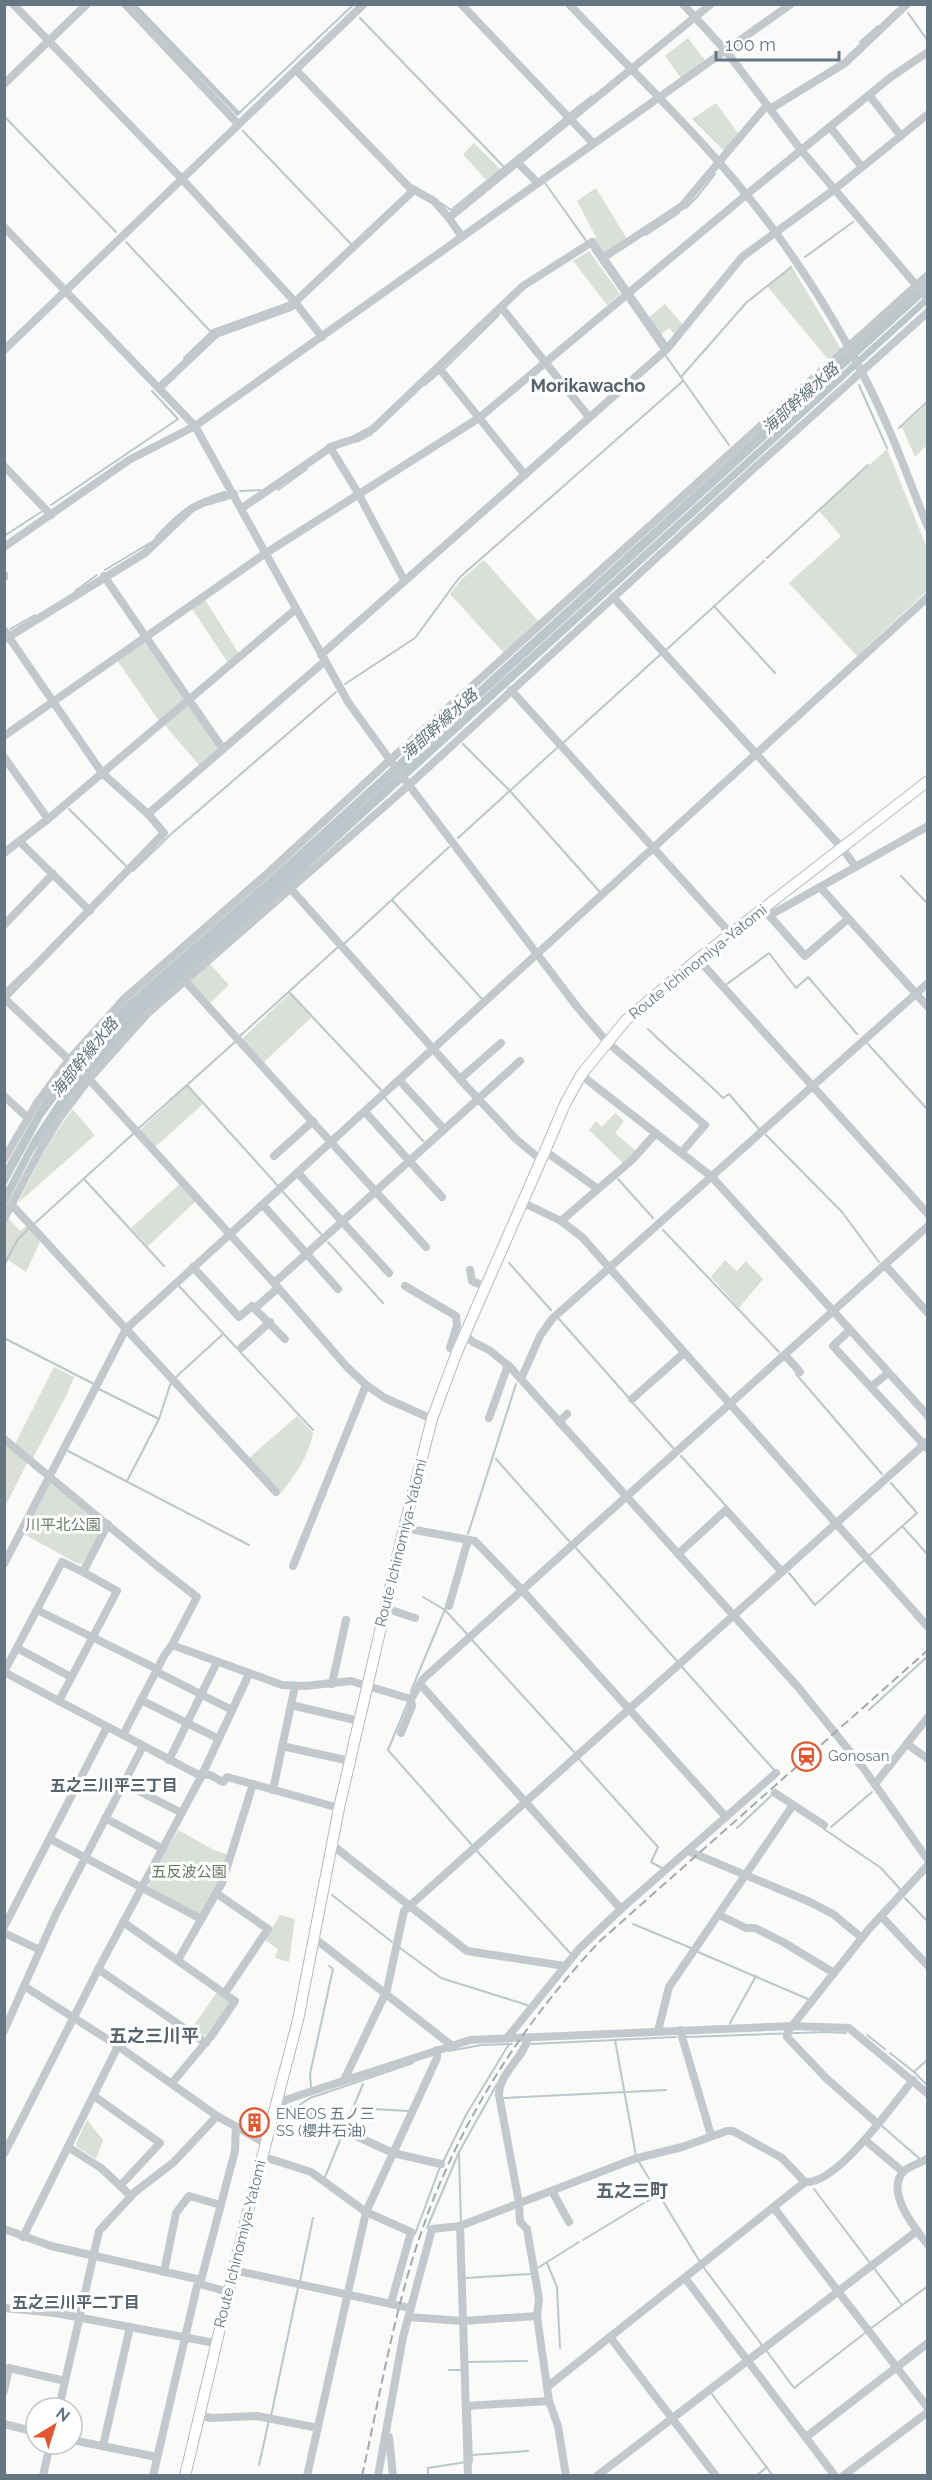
<svg xmlns="http://www.w3.org/2000/svg" width="932" height="2480" font-family="Raleway,'Noto Sans JP',sans-serif">
<style>
.green{fill:#dadfd7}
.water{fill:#bbc7cb}
.lines{fill:none;stroke-linecap:round;stroke-linejoin:round}
.stream{stroke:#bbc7cb;stroke-width:2}
.major-casing{stroke:#b5babe;stroke-width:12}
.minor{stroke:#c3c8cc;stroke-width:8}
.major{stroke:#fff;stroke-width:10}
.rail{stroke:#a2aab0;stroke-width:2;stroke-dasharray:9 4.5;stroke-linecap:butt}
.labels{text-anchor:middle;stroke-width:6;stroke-linejoin:round;paint-order:stroke}
.street-label{font-size:15px;fill:#657683;stroke:#fff}
.park-label{font-size:15px;fill:#687a64;stroke:#fff}
.poi-label{font-size:15px;fill:#657683;stroke:#fff;text-anchor:start}
.water-label{font-size:16px;font-style:italic;fill:#60757c;stroke:#fff}
.neighbourhood-label{font-size:16px;font-weight:bold;fill:#57646e;stroke:#fff}
.quarter-label{font-size:18px;font-weight:bold;fill:#57646e;stroke:#fff}
</style>
<rect width="100%" height="100%" fill="#fafaf8"/>
<g class="green">
<path d="M688 38 705 60 681 78 665 56Z"/>
<path d="M716 103 738 133 725 152 692 119Z"/>
<path d="M474 143 500 169 486 180 463 154Z"/>
<path d="M596 188 627 239 605 254 593 240 596 237 577 201Z"/>
<path d="M589 251 620 294 607 305 573 261Z"/>
<path d="M792 267 841 349 828 359 767 286Z"/>
<path d="M665 304 683 325 675 335 669 328 660 335 648 318Z"/>
<path d="M927 404V445L915 457 902 427Z"/>
<path d="M887 449 927 548V591L857 656 789 583 841 536 819 511Z"/>
<path d="M484 560 539 622 504 653 450 594 461 580Z"/>
<path d="M204 598 239 654 228 663 191 607Z"/>
<path d="M143 641 184 696 183 700 159 721 117 660Z"/>
<path d="M187 705 190 706 218 746 217 749 199 765 165 725Z"/>
<path d="M210 964 229 985 210 1003 190 982Z"/>
<path d="M291 992 313 1016 264 1062 242 1039Z"/>
<path d="M187 1086 203 1104 153 1149 138 1132Z"/>
<path d="M72 1110 74 1111 95 1135 18 1203 47 1145Z"/>
<path d="M615 1113 624 1121 615 1133 636 1151 624 1164 589 1130 596 1121 602 1127Z"/>
<path d="M181 1183 197 1200 148 1246 131 1228Z"/>
<path d="M8 1218 20 1231 30 1223 40 1242 26 1272 8 1260 5 1266 4 1226Z"/>
<path d="M725 1260 737 1271 746 1261 763 1279 739 1308 711 1277Z"/>
<path d="M54 1367 74 1377 67 1394 33 1458 15 1444Z"/>
<path d="M297 1416 313 1433C309 1456 295 1475 281 1493L249 1458Z"/>
<path d="M5 1442 27 1463 5 1507Z"/>
<path d="M51 1482 101 1522 102 1527 83 1563 78 1564 24 1534Z"/>
<path d="M178 1830 214 1850 228 1855 219 1882 201 1913 197 1914 149 1887 148 1882Z"/>
<path d="M280 1915 295 1919 289 1962 275 1958 278 1949 265 1940Z"/>
<path d="M217 1992 229 2000V2004L208 2035 204 2036 192 2028Z"/>
<path d="M87 2120 103 2140 96 2159 77 2147 76 2143Z"/>
</g>
<g class="water">
<path d="M130 5H137L241 113 237 116Z"/>
<path d="M927 280V293L309 854 927 295V304L284 890 142 1014 70 1097 34 1151 5 1208V1190L32 1139 79 1068 43 1117 5 1187V1167L40 1106 70 1063 128 1001 272 875Z"/>
</g>
<g class="lines">
<g class="stream">
<path d="M908 13 928 41"/>
<path d="M360 18 504 167"/>
<path d="M860 42 878 26"/>
<path d="M570 113 592 96"/>
<path d="M238 114 354 4"/>
<path d="M4 116 116 232"/>
<path d="M243 131 351 244"/>
<path d="M545 183 587 242"/>
<path d="M441 203 451 210 565 118"/>
<path d="M686 208 697 197 715 174"/>
<path d="M646 235 679 213"/>
<path d="M126 242 211 332"/>
<path d="M592 249 623 294"/>
<path d="M805 257 853 222"/>
<path d="M628 301 662 350"/>
<path d="M666 356 729 445"/>
<path d="M184 358 213 330 291 302"/>
<path d="M445 368 499 315"/>
<path d="M681 377 746 303 791 267"/>
<path d="M425 385 439 373"/>
<path d="M859 385 887 448"/>
<path d="M899 428 928 401"/>
<path d="M356 442 372 434"/>
<path d="M278 490 307 469"/>
<path d="M240 491 260 490"/>
<path d="M51 505 178 419 152 391"/>
<path d="M4 536 41 512"/>
<path d="M156 537C179 512 192 501 225 492"/>
<path d="M767 558 868 465"/>
<path d="M105 570 150 543"/>
<path d="M75 591 97 575"/>
<path d="M714 606 775 673"/>
<path d="M10 629 35 615"/>
<path d="M666 650 764 561"/>
<path d="M345 684 415 638 459 578 683 381"/>
<path d="M563 743 661 654"/>
<path d="M463 744 510 791 599 891"/>
<path d="M69 809 127 867"/>
<path d="M458 838 558 747"/>
<path d="M133 871 170 835 336 692"/>
<path d="M901 876 928 904"/>
<path d="M392 900 482 999"/>
<path d="M345 943 449 847"/>
<path d="M727 984 769 953 796 988 808 977 857 1034"/>
<path d="M4 991 27 969"/>
<path d="M289 992 382 1091"/>
<path d="M648 1029C673 1054 698 1073 723 1098L729 1094 759 1129"/>
<path d="M240 1036 338 947"/>
<path d="M867 1043 928 1110"/>
<path d="M187 1085 278 1186"/>
<path d="M385 1098 423 1141"/>
<path d="M139 1128 235 1042"/>
<path d="M766 1135 842 1212 879 1262"/>
<path d="M618 1179 653 1218"/>
<path d="M85 1180 164 1266"/>
<path d="M283 1192 321 1234"/>
<path d="M34 1224 134 1133"/>
<path d="M663 1230 779 1352"/>
<path d="M328 1242 383 1303"/>
<path d="M509 1263 551 1310"/>
<path d="M4 1265 18 1239 30 1227"/>
<path d="M179 1286 313 1430"/>
<path d="M559 1319 629 1398"/>
<path d="M4 1338 94 1384"/>
<path d="M796 1374 882 1474"/>
<path d="M176 1377 223 1334"/>
<path d="M99 1389 159 1419"/>
<path d="M632 1402 674 1449"/>
<path d="M68 1451 249 1545"/>
<path d="M681 1456 727 1507"/>
<path d="M496 1459 569 1541"/>
<path d="M127 1481 159 1419 171 1382"/>
<path d="M903 1527 928 1555"/>
<path d="M468 1534 516 1384"/>
<path d="M576 1548 677 1661"/>
<path d="M869 1556 917 1513 891 1483"/>
<path d="M789 1573 815 1605 863 1561"/>
<path d="M423 1597 445 1610 468 1635"/>
<path d="M472 1640 574 1752"/>
<path d="M682 1667 775 1771"/>
<path d="M411 1691 446 1607"/>
<path d="M408 1702 388 1750 471 1844"/>
<path d="M869 1710 928 1656"/>
<path d="M579 1759 658 1847 651 1862 662 1868"/>
<path d="M831 1827 872 1792"/>
<path d="M737 1828 773 1794"/>
<path d="M824 1829 881 1868 901 1890"/>
<path d="M477 1851 571 1954"/>
<path d="M332 1895 392 1942"/>
<path d="M905 1898 928 1922"/>
<path d="M633 1924 691 1948"/>
<path d="M400 1948 441 1978 527 2005"/>
<path d="M698 1952 808 1999"/>
<path d="M730 2023 756 1976"/>
<path d="M867 2035 885 2049"/>
<path d="M686 2037 827 2032 846 2033"/>
<path d="M615 2040 636 2156"/>
<path d="M531 2044 676 2037"/>
<path d="M449 2051 481 2045 512 2044"/>
<path d="M890 2053 914 2072"/>
<path d="M928 2059 914 2072 928 2086"/>
<path d="M311 2087 310 2074 333 1969 329 1966"/>
<path d="M503 2098 666 2090"/>
<path d="M298 2106 310 2098 413 2063"/>
<path d="M353 2108 409 2111"/>
<path d="M242 2125 247 2115 264 2112"/>
<path d="M882 2126 920 2159"/>
<path d="M345 2127 363 2084"/>
<path d="M459 2155 461 2224"/>
<path d="M443 2162 466 2115 509 2044"/>
<path d="M639 2162 700 2262"/>
<path d="M927 2165 928 2166"/>
<path d="M325 2177 343 2133"/>
<path d="M814 2189 870 2263"/>
<path d="M647 2201 659 2195"/>
<path d="M427 2228 459 2152 497 2084"/>
<path d="M415 2234 440 2167"/>
<path d="M583 2240 644 2203"/>
<path d="M547 2263 557 2287 560 2348"/>
<path d="M873 2267 902 2305"/>
<path d="M704 2268 762 2345 761 2346"/>
<path d="M536 2269 579 2242"/>
<path d="M465 2278 530 2274"/>
<path d="M300 2281 313 2218"/>
<path d="M870 2329 928 2286"/>
<path d="M766 2350 794 2388 865 2333"/>
<path d="M468 2362 527 2361"/>
<path d="M449 2370H461"/>
<path d="M711 2393 773 2476"/>
<path d="M470 2409 472 2462"/>
<path d="M271 2416 298 2288"/>
<path d="M472 2455 528 2451"/>
<path d="M259 2465 269 2420"/>
<path d="M428 2476V2468L466 2462"/>
<path d="M756 2476 767 2467"/>
</g>
<defs>
<path id="major" d="M185 2476 245 2223 298 2020 339 1808 404 1528 432 1419 457 1352 545 1151 565 1104 581 1075 626 1020 698 959 928 781"/>
</defs>
<use href="#major" class="major-casing"/>
<g class="minor">
<path d="M13 4 182 179 295 302 322 337"/>
<path d="M125 4 238 124"/>
<path d="M461 4 593 143"/>
<path d="M569 4C639 79 716 150 776 233 821 295 861 364 891 434 904 465 915 496 928 527"/>
<path d="M683 4 726 51 801 150 928 299"/>
<path d="M296 70 409 187 434 201 449 218 462 237"/>
<path d="M4 84 87 4"/>
<path d="M869 95 901 136"/>
<path d="M770 109 845 63 907 4"/>
<path d="M830 127 862 167"/>
<path d="M517 162 538 183"/>
<path d="M449 218 711 4"/>
<path d="M4 227 195 426 348 702 390 760 578 1008 607 1042 705 1125 681 1153"/>
<path d="M603 258 682 206 767 105"/>
<path d="M295 302 414 190"/>
<path d="M501 307 589 417"/>
<path d="M4 350 364 4"/>
<path d="M439 368 525 475"/>
<path d="M159 388 216 334 291 307 296 303"/>
<path d="M330 447 358 493 404 580"/>
<path d="M4 466 51 515"/>
<path d="M242 508 333 446 354 439 373 429 523 286 592 242 667 349"/>
<path d="M4 547 129 460 195 426 791 4"/>
<path d="M4 575V577"/>
<path d="M104 576 223 749"/>
<path d="M613 597 842 848 856 867"/>
<path d="M4 630 102 773 148 814 164 833 4 998"/>
<path d="M5 639 145 553 191 509 203 503 234 494"/>
<path d="M321 655 667 349 742 257 835 189 928 114"/>
<path d="M511 690 731 934"/>
<path d="M4 736 266 553 479 418 746 195 891 77 928 52"/>
<path d="M4 757 48 819"/>
<path d="M148 814 325 661"/>
<path d="M20 842 90 911"/>
<path d="M4 853 48 819 296 609"/>
<path d="M820 887 928 1007"/>
<path d="M290 888 468 1088 516 1139 541 1160"/>
<path d="M758 913H774L928 826"/>
<path d="M767 913 805 956 848 919"/>
<path d="M4 925 53 874"/>
<path d="M698 959 928 1214"/>
<path d="M185 981 426 1247"/>
<path d="M4 998 89 1079 274 1283 347 1367 366 1385 385 1398 432 1419"/>
<path d="M581 1075 712 1177 928 1416"/>
<path d="M460 1079 501 1043"/>
<path d="M400 1081 444 1129"/>
<path d="M4 1096 28 1118"/>
<path d="M365 1112 442 1197"/>
<path d="M545 1151 598 1189"/>
<path d="M274 1156 313 1121"/>
<path d="M4 1159 37 1103 68 1061 125 998 269 872 390 760 928 275"/>
<path d="M298 1173 389 1273"/>
<path d="M524 1203 561 1221 582 1237 928 1627"/>
<path d="M12 1205 276 1492"/>
<path d="M263 1205 338 1289"/>
<path d="M4 1219 41 1148 61 1116 89 1079 147 1014 409 785 751 471 928 312"/>
<path d="M561 1221 633 1159 656 1133"/>
<path d="M885 1265 928 1313"/>
<path d="M193 1267 239 1317 252 1306 285 1339"/>
<path d="M470 1270 472 1281 486 1287"/>
<path d="M274 1283 520 1061"/>
<path d="M405 1286 456 1316 457 1325 450 1348 457 1352"/>
<path d="M255 1308 278 1288"/>
<path d="M850 1330 833 1346 927 1448"/>
<path d="M465 1335 473 1342 489 1350 510 1367 798 1687 864 1769 928 1860"/>
<path d="M241 1348 270 1322"/>
<path d="M785 1355 800 1372"/>
<path d="M521 1379 540 1336 552 1319 928 983"/>
<path d="M871 1387 888 1373"/>
<path d="M632 1399 684 1353"/>
<path d="M489 1418 508 1365"/>
<path d="M559 1422 567 1414"/>
<path d="M4 1439 157 1566 197 1597 172 1645 282 1685 305 1686 351 1681 411 1699 423 1679 928 1226"/>
<path d="M108 1524 83 1572 62 1562 4 1672 197 1774 210 1775 223 1782 227 1777 339 1808"/>
<path d="M404 1528 475 1541 522 1590 726 1817"/>
<path d="M678 1554 726 1510 782 1572"/>
<path d="M4 1564 126 1329 928 597"/>
<path d="M293 1566 366 1385"/>
<path d="M449 1606 468 1540"/>
<path d="M385 1608 415 1618"/>
<path d="M37 1610 153 1667 161 1674 232 1710"/>
<path d="M17 1648 71 1677"/>
<path d="M332 1684 346 1620"/>
<path d="M420 1684 621 1909"/>
<path d="M141 1700 219 1739"/>
<path d="M59 1701 117 1591 83 1572"/>
<path d="M291 1705 359 1721"/>
<path d="M401 1733 412 1706 411 1699"/>
<path d="M123 1735 164 1656 172 1645"/>
<path d="M907 1744 928 1759"/>
<path d="M282 1746 350 1761"/>
<path d="M169 1760 217 1662"/>
<path d="M123 1783 182 1813"/>
<path d="M875 1784 928 1717"/>
<path d="M273 1790 295 1686"/>
<path d="M775 1793 824 1825"/>
<path d="M105 1818 163 1849"/>
<path d="M50 1839 201 1919"/>
<path d="M331 1844 467 1951 565 1966"/>
<path d="M688 1851 810 1902 833 1914 862 1938"/>
<path d="M216 1893 268 1929 225 1993"/>
<path d="M719 1915 746 1928H755L783 1942 834 1973"/>
<path d="M881 1916 928 1966"/>
<path d="M123 1922 235 2001 212 2035 172 2083"/>
<path d="M4 1927 107 1727"/>
<path d="M4 1933 40 1950"/>
<path d="M313 1937 451 2045"/>
<path d="M178 1960 222 1883 253 1784"/>
<path d="M98 1969 206 2043"/>
<path d="M24 1986 118 2046 217 2116 265 2143"/>
<path d="M680 2030 711 2135"/>
<path d="M4 2031 56 1914 143 1746"/>
<path d="M658 2031 669 1987 793 1805"/>
<path d="M507 2038 579 1949 621 1909 776 1773"/>
<path d="M528 2038C523 2059 499 2073 499 2095L519 2203 520 2222 527 2229 539 2299 537 2316 549 2401 558 2426 566 2476"/>
<path d="M344 2080 387 1990 404 1911 928 1441"/>
<path d="M94 2096 160 2143 120 2186"/>
<path d="M878 2124 827 2079 787 2037 788 2031 869 1929 928 1865"/>
<path d="M865 2140 903 2172"/>
<path d="M68 2147 101 2168 131 2196"/>
<path d="M4 2154 102 1962 202 1775 249 1674"/>
<path d="M261 2156 311 2172 366 2212 411 2232 391 2303"/>
<path d="M928 2158C920 2164 908 2166 903 2172 885 2192 916 2230 928 2245"/>
<path d="M441 2164 393 2153 302 2111 274 2109 286 2100 300 2095 470 2040 792 2026 849 2028 928 2094"/>
<path d="M552 2191 569 2222"/>
<path d="M774 2208 928 2408"/>
<path d="M460 2226 468 2476"/>
<path d="M4 2229 51 2246 201 2280"/>
<path d="M23 2237 118 2046"/>
<path d="M233 2270 410 2308"/>
<path d="M164 2272 176 2213 189 2196 221 2205"/>
<path d="M685 2278 835 2476"/>
<path d="M200 2284 228 2292"/>
<path d="M4 2308 55 2313 215 2343"/>
<path d="M408 2317 463 2321 537 2316"/>
<path d="M610 2337 716 2476"/>
<path d="M547 2387 805 2182C837 2185 893 2104 913 2080"/>
<path d="M4 2391 9 2368 65 2381"/>
<path d="M466 2406 549 2401"/>
<path d="M59 2408 99 2231 135 2192 174 2162 217 2116"/>
<path d="M198 2415 211 2418 257 2416 318 2428"/>
<path d="M4 2424 36 2432"/>
<path d="M389 2437 393 2476"/>
<path d="M806 2437 928 2343"/>
<path d="M72 2440 157 2457"/>
<path d="M103 2446 130 2327"/>
<path d="M43 2476 50 2444"/>
<path d="M153 2476 197 2286 200 2284 235 2151 236 2127"/>
<path d="M307 2476 366 2212 437 2058V2050"/>
<path d="M378 2476 403 2337 432 2229 460 2226 634 2159 682 2147 727 2131H733L782 2158 805 2182"/>
<path d="M597 2476 917 2231"/>
<path d="M843 2476 928 2412"/>
</g>
<use href="#major" class="major"/>
<path class="rail" d="M362 2476C380 2395 394 2311 421 2233 458 2124 521 2025 600 1941L928 1650"/>
</g>
<defs>
<symbol id="station-ring" viewBox="-11 -11 22 22"><circle r="9.5" fill="#fff" stroke="#e4572e" stroke-width="1.5"/><path d="M-3-6H3Q5-6 5-4V2Q5 4 3 4L4.5 6H3L1.5 4h-3L-3 6H-4.5L-3 4Q-5 4-5 2V-4Q-5-6-3-6ZM-3.5-4v3h7v-3ZM-3.5 1v1.5H-2V1ZM2 1v1.5H3.5V1Z" fill="#e4572e"/></symbol>
<symbol id="building-ring" viewBox="-11 -11 22 22"><circle r="9.5" fill="#fff" stroke="#e4572e" stroke-width="1.5"/><path d="M-4-6H4V6H1V3H-1V6H-4ZM-2.5-4.3h1.7v1.8h-1.7ZM.8-4.3h1.7v1.8H.8ZM-2.5-1h1.7V.8h-1.7ZM.8-1h1.7V.8H.8Z" fill="#e4572e"/></symbol>
</defs>
<g fill-rule="evenodd">
<use href="#station-ring" x="790" y="1740" width="33" height="33"/>
<use href="#building-ring" x="238" y="2106" width="33" height="33"/>
</g>
<g class="labels">
<g class="street-label">
<text transform="translate(698 962) rotate(-39)" y="5">Route Ichinomiya-Yatomi</text>
<text transform="translate(401 1543) rotate(-76)" y="5">Route Ichinomiya-Yatomi</text>
<text transform="translate(240 2244) rotate(-76)" y="5">Route Ichinomiya-Yatomi</text>
</g>
<g class="park-label">
<text x="63" y="1530">川平北公園</text>
<text x="189" y="1877">五反波公園</text>
</g>
<g class="poi-label">
<text x="828" y="1761">Gonosan</text>
<text x="276" y="2119">ENEOS 五ノ三<tspan x="276" dy="17">SS (櫻井石油)</tspan></text>
</g>
<g class="water-label">
<text transform="translate(800 398) rotate(-42)" y="6">海部幹線水路</text>
<text transform="translate(439 724) rotate(-42)" y="6">海部幹線水路</text>
<text transform="translate(84 1057) rotate(-51)" y="6">海部幹線水路</text>
</g>
<g class="neighbourhood-label">
<text x="114" y="1791">五之三川平三丁目</text>
<text x="76" y="2308">五之三川平二丁目</text>
</g>
<g class="quarter-label">
<text x="588" y="392">Morikawacho</text>
<text x="154" y="2042">五之三川平</text>
<text x="632" y="2197">五之三町</text>
</g>
</g>
<rect width="932" height="2480" fill="none" stroke="#657683" stroke-width="12"/>
<g transform="translate(54 2426) rotate(38)"><circle r="28" fill="#ffffff" stroke="#c1c8cd" stroke-width="1.5"/>
<path d="M0-4.5L10 22L0 15L-10 22Z" fill="#e4572e"/>
<text y="-9" font-size="16" font-weight="bold" text-anchor="middle" fill="#657683">N</text>
</g>
<path d="M716 51v9h123v-9" fill="none" stroke="#657683" stroke-width="3"/>
<text x="725" y="51" font-size="18" fill="#657683" stroke="#ffffff" stroke-width="4.5" paint-order="stroke">100 m</text>
</svg>
